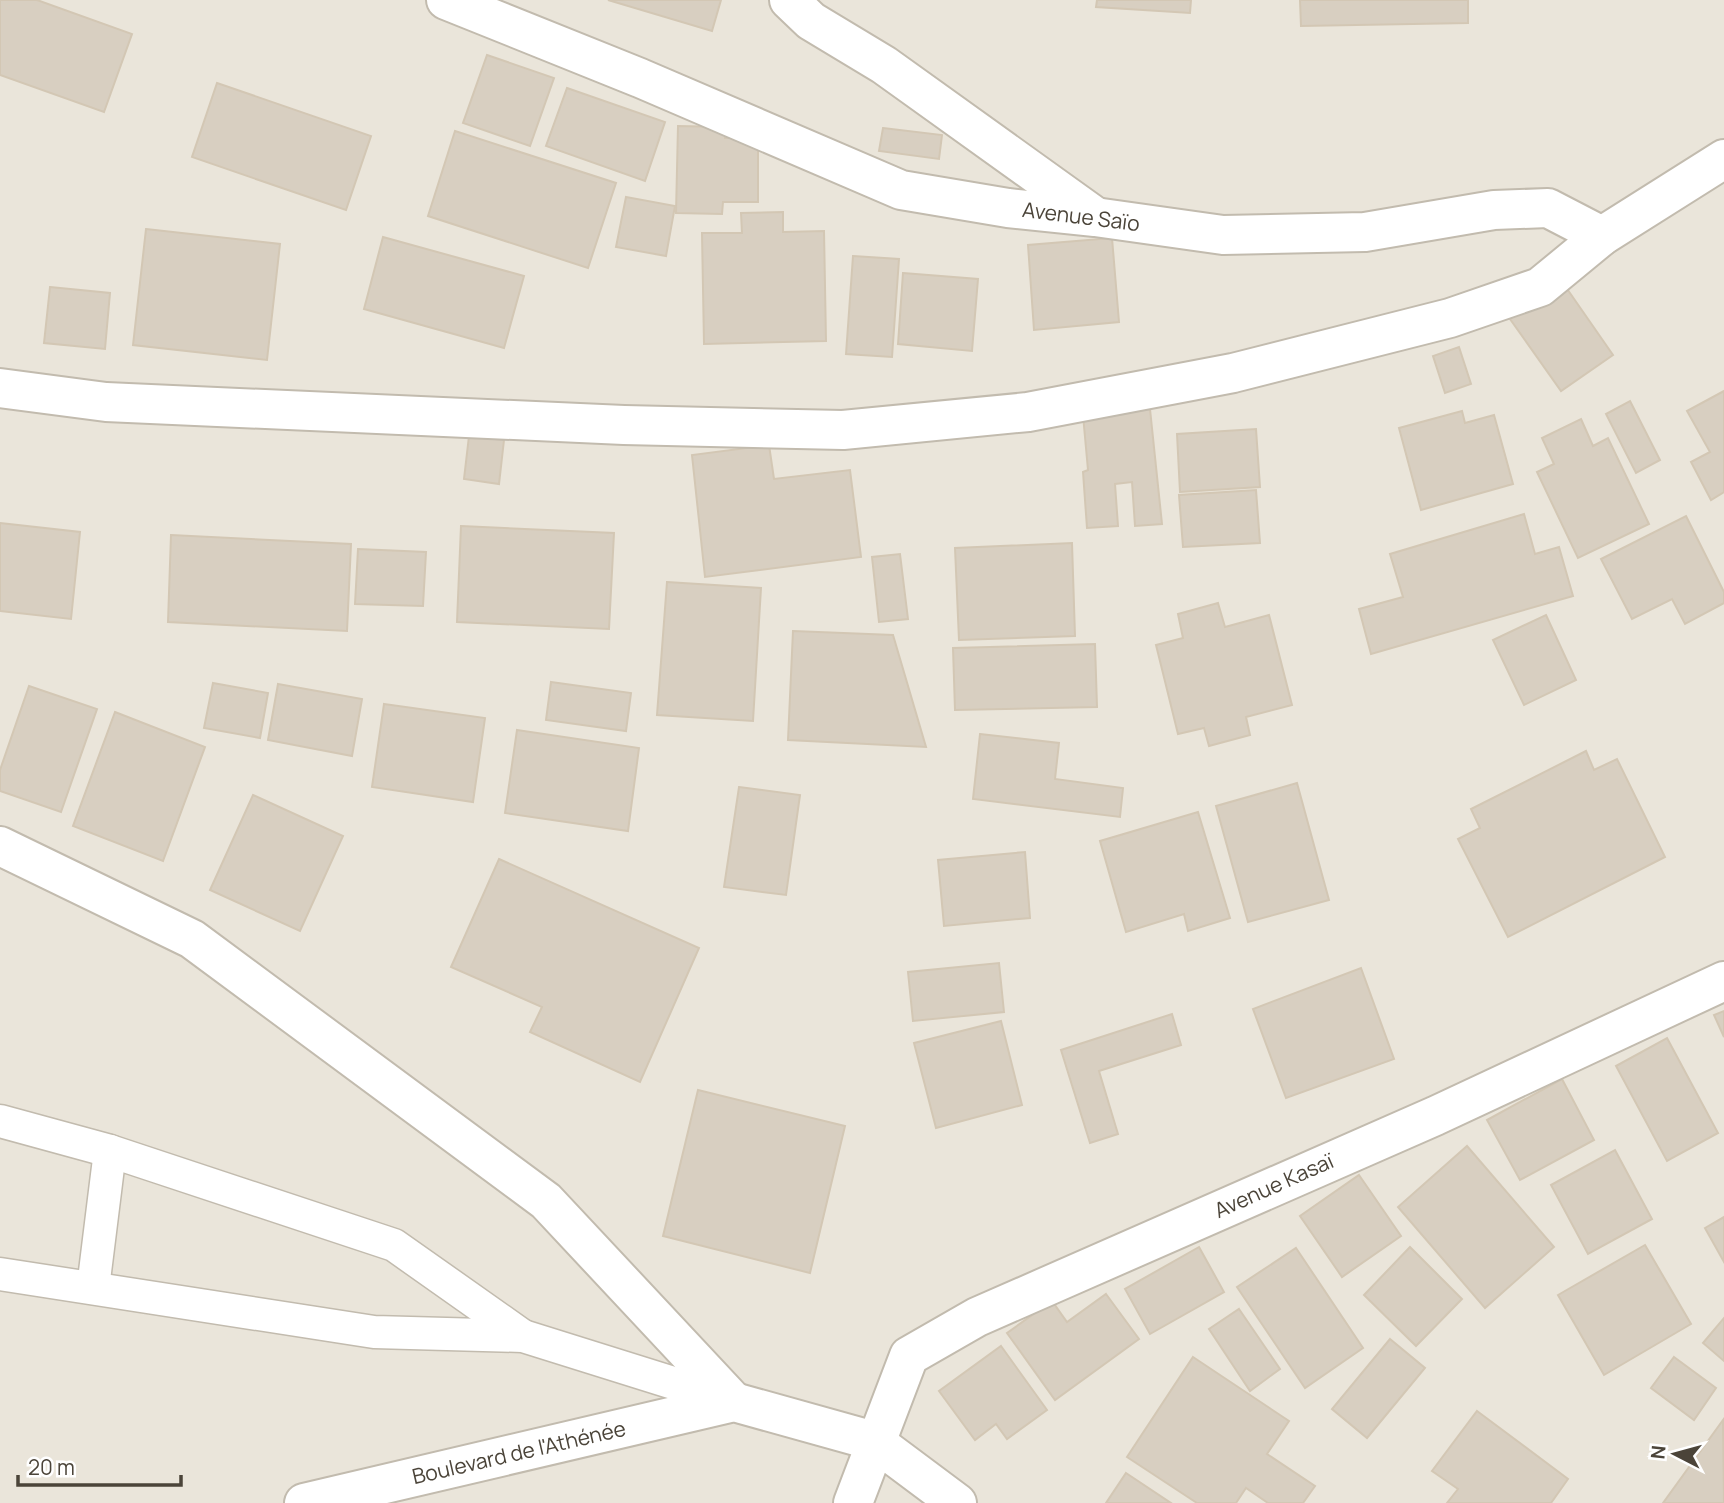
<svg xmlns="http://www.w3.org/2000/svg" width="1724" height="1503" font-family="Manrope,sans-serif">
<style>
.residential{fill:#eae5da}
.building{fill:#d8cfc1;stroke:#d3c7b4;stroke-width:2}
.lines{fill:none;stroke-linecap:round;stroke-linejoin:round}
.lane-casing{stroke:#c2bbae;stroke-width:35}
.street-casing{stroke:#c2bbae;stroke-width:42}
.lane{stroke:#fff;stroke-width:32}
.street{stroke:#fff;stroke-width:38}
.labels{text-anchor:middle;stroke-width:5;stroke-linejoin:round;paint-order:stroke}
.street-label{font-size:21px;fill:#4b4439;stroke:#fff}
</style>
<rect width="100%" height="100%" fill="#f6f3ec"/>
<rect class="residential" x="0" y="0" width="1724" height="1503"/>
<g class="building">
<path d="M0 0H37L132 34 104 112 0 75Z"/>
<path d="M608 0H721L712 31Z"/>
<path d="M1097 0H1191L1190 13 1096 7Z"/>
<path d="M1300 0H1468V23L1301 26Z"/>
<path d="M487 55 554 78 530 146 463 123Z"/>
<path d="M217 83 371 136 346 210 192 157Z"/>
<path d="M567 88 665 122 645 181 546 146Z"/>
<path d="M678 126 725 127V138H758V202H723L722 214 676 213Z"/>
<path d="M883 128 942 135 939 159 879 151Z"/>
<path d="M455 131 616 183 588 268 428 216Z"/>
<path d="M626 197 675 206 666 256 616 247Z"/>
<path d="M783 212V232L824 231 826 341 704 344 702 233H742L741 213Z"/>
<path d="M146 229 280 244 267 360 133 345Z"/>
<path d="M383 237 524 276 504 348 364 309Z"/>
<path d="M1112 238 1119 322 1034 330 1028 245Z"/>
<path d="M853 256 899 259 892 357 846 354Z"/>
<path d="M903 273 978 279 972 351 898 344Z"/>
<path d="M1563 283 1613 355 1561 391 1510 319Z"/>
<path d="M50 287 110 293 105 349 44 343Z"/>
<path d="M1459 347 1471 384 1445 393 1433 356Z"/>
<path d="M1724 391V492L1711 500 1691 462 1710 452 1687 411Z"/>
<path d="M1630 401 1660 460 1636 473 1606 414Z"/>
<path d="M1150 409 1162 524 1135 526 1132 482 1115 484 1118 526 1087 528 1083 472 1088 470 1083 415Z"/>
<path d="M1462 411 1465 423 1494 415 1513 484 1421 510 1399 428Z"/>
<path d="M1581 419 1593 446 1608 438 1649 524 1578 558 1537 472 1554 464 1542 438Z"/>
<path d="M1256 429 1260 487 1180 492 1177 434Z"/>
<path d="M469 436 504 440 499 484 464 479Z"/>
<path d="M769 445 774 479 850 470 861 557 705 577 692 455Z"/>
<path d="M1256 490 1260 543 1183 547 1179 495Z"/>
<path d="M1524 514 1535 554 1559 547 1573 596 1371 654 1359 609 1403 597 1390 554Z"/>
<path d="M1686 516 1724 592V603L1685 624 1672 599 1632 619 1601 559Z"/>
<path d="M0 523 80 532 71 619 0 611Z"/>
<path d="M461 526 614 533 609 629 457 622Z"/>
<path d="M171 535 351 544 347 631 168 622Z"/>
<path d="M1072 543 1075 636 959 640 955 548Z"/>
<path d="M358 549 426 552 423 606 355 604Z"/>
<path d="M900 554 908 619 879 622 872 557Z"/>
<path d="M667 582 761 588 753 721 657 715Z"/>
<path d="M1218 603 1225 627 1269 615 1292 705 1246 717 1250 735 1209 746 1204 728 1178 734 1156 645 1183 638 1178 614Z"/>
<path d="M1546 615 1576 680 1524 705 1493 640Z"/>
<path d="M793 631 893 635 926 747 788 740Z"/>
<path d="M1095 644 1097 707 955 710 953 648Z"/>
<path d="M551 682 631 693 626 731 546 720Z"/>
<path d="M213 683 268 693 260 738 204 728Z"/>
<path d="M278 684 362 699 352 756 268 740Z"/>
<path d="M29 686 97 709 61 812 0 791V770Z"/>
<path d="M384 704 485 718 473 802 372 787Z"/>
<path d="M115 712 205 747 163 861 73 826Z"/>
<path d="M517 730 639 748 628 831 505 813Z"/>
<path d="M980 734 1059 743 1055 779 1123 788 1120 817 973 799Z"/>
<path d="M1586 751 1594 770 1617 759 1665 857 1508 937 1458 839 1480 828 1471 809Z"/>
<path d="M1297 783 1329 900 1248 922 1216 806Z"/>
<path d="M739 787 800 795 786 895 724 887Z"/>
<path d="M253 795 343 836 300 931 210 890Z"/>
<path d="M1198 812 1230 918 1188 931 1184 914 1126 932 1100 841Z"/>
<path d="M1025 852 1030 918 944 926 938 860Z"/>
<path d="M499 859 699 948 640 1082 530 1032 542 1007 451 967Z"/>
<path d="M999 963 1004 1012 913 1021 908 972Z"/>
<path d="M1361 968 1394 1059 1286 1098 1253 1009Z"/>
<path d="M1724 1011V1037L1714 1015Z"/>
<path d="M1172 1014 1181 1045 1099 1071 1118 1134 1090 1143 1061 1050Z"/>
<path d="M1001 1021 1022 1105 936 1128 914 1043Z"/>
<path d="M1667 1038 1718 1133 1667 1161 1616 1066Z"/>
<path d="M1562 1079 1594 1140 1520 1180 1487 1120Z"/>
<path d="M698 1090 845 1126 810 1273 663 1236Z"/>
<path d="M1467 1146 1554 1247 1485 1308 1398 1207Z"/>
<path d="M1615 1150 1652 1219 1588 1254 1551 1185Z"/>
<path d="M1359 1175 1401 1236 1342 1277 1300 1216Z"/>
<path d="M1724 1217V1262L1705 1228Z"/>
<path d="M1645 1245 1691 1324 1604 1375 1558 1295Z"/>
<path d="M1199 1247 1224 1292 1150 1334 1125 1289Z"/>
<path d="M1410 1247 1462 1299 1416 1346 1364 1295Z"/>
<path d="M1296 1248 1363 1348 1305 1388 1237 1287Z"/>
<path d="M1106 1294 1139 1339 1055 1400 1007 1333 1052 1301 1067 1322Z"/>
<path d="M1239 1309 1280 1369 1250 1391 1209 1329Z"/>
<path d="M1724 1318V1361L1703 1343Z"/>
<path d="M1390 1339 1425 1368 1367 1438 1332 1409Z"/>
<path d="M1001 1346 1047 1410 1007 1439 996 1424 975 1440 939 1391Z"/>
<path d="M1193 1357 1289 1421 1267 1454 1315 1486 1303 1503H1268L1246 1488 1236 1503H1197L1127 1457Z"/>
<path d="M1674 1357 1716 1388 1694 1420 1651 1388Z"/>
<path d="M1477 1411 1568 1479 1551 1503H1447L1458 1489 1432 1471Z"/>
<path d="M1723 1420 1724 1503H1663Z"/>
<path d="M1126 1473 1171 1503H1106Z"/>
</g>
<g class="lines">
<defs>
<g id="lane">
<path d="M0 1121 110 1151 394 1245 523 1336"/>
<path d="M0 1274 374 1332 523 1336 734 1402"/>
<path d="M93 1288 110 1151"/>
</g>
<g id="street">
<path d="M446 0 640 78 901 190 1008 208 1095 217 1223 235 1365 232 1494 210 1548 208 1602 236"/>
<path d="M789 0 811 21 884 65 1093 215"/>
<path d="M0 388 106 402 624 425 843 430 1028 412 1233 373 1450 318 1540 287 1602 236 1724 159"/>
<path d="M0 846 192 939 546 1201 734 1402"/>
<path d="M304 1503 734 1402 874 1441 957 1503"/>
<path d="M853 1503 909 1356 977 1317 1435 1116 1724 981"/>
</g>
</defs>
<use href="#lane" class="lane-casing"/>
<use href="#street" class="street-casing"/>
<use href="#lane" class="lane"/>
<use href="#street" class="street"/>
</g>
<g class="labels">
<g class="street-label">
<text transform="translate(1081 217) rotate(7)" y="7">Avenue Saïo</text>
<text transform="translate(1274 1186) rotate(-24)" y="7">Avenue Kasaï</text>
<text transform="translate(519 1453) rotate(-13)" y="7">Boulevard de l'Athénée</text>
</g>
</g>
<g transform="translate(1675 1454) rotate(276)" stroke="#ffffff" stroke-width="5" paint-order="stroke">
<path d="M0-5L12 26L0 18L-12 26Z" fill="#4b4439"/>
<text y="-10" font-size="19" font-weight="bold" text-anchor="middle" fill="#4b4439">N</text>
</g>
<path d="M18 1475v10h163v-10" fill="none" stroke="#4b4439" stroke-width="3.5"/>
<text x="28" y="1475" font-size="21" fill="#4b4439" stroke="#ffffff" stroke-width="5" paint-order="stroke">20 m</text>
</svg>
